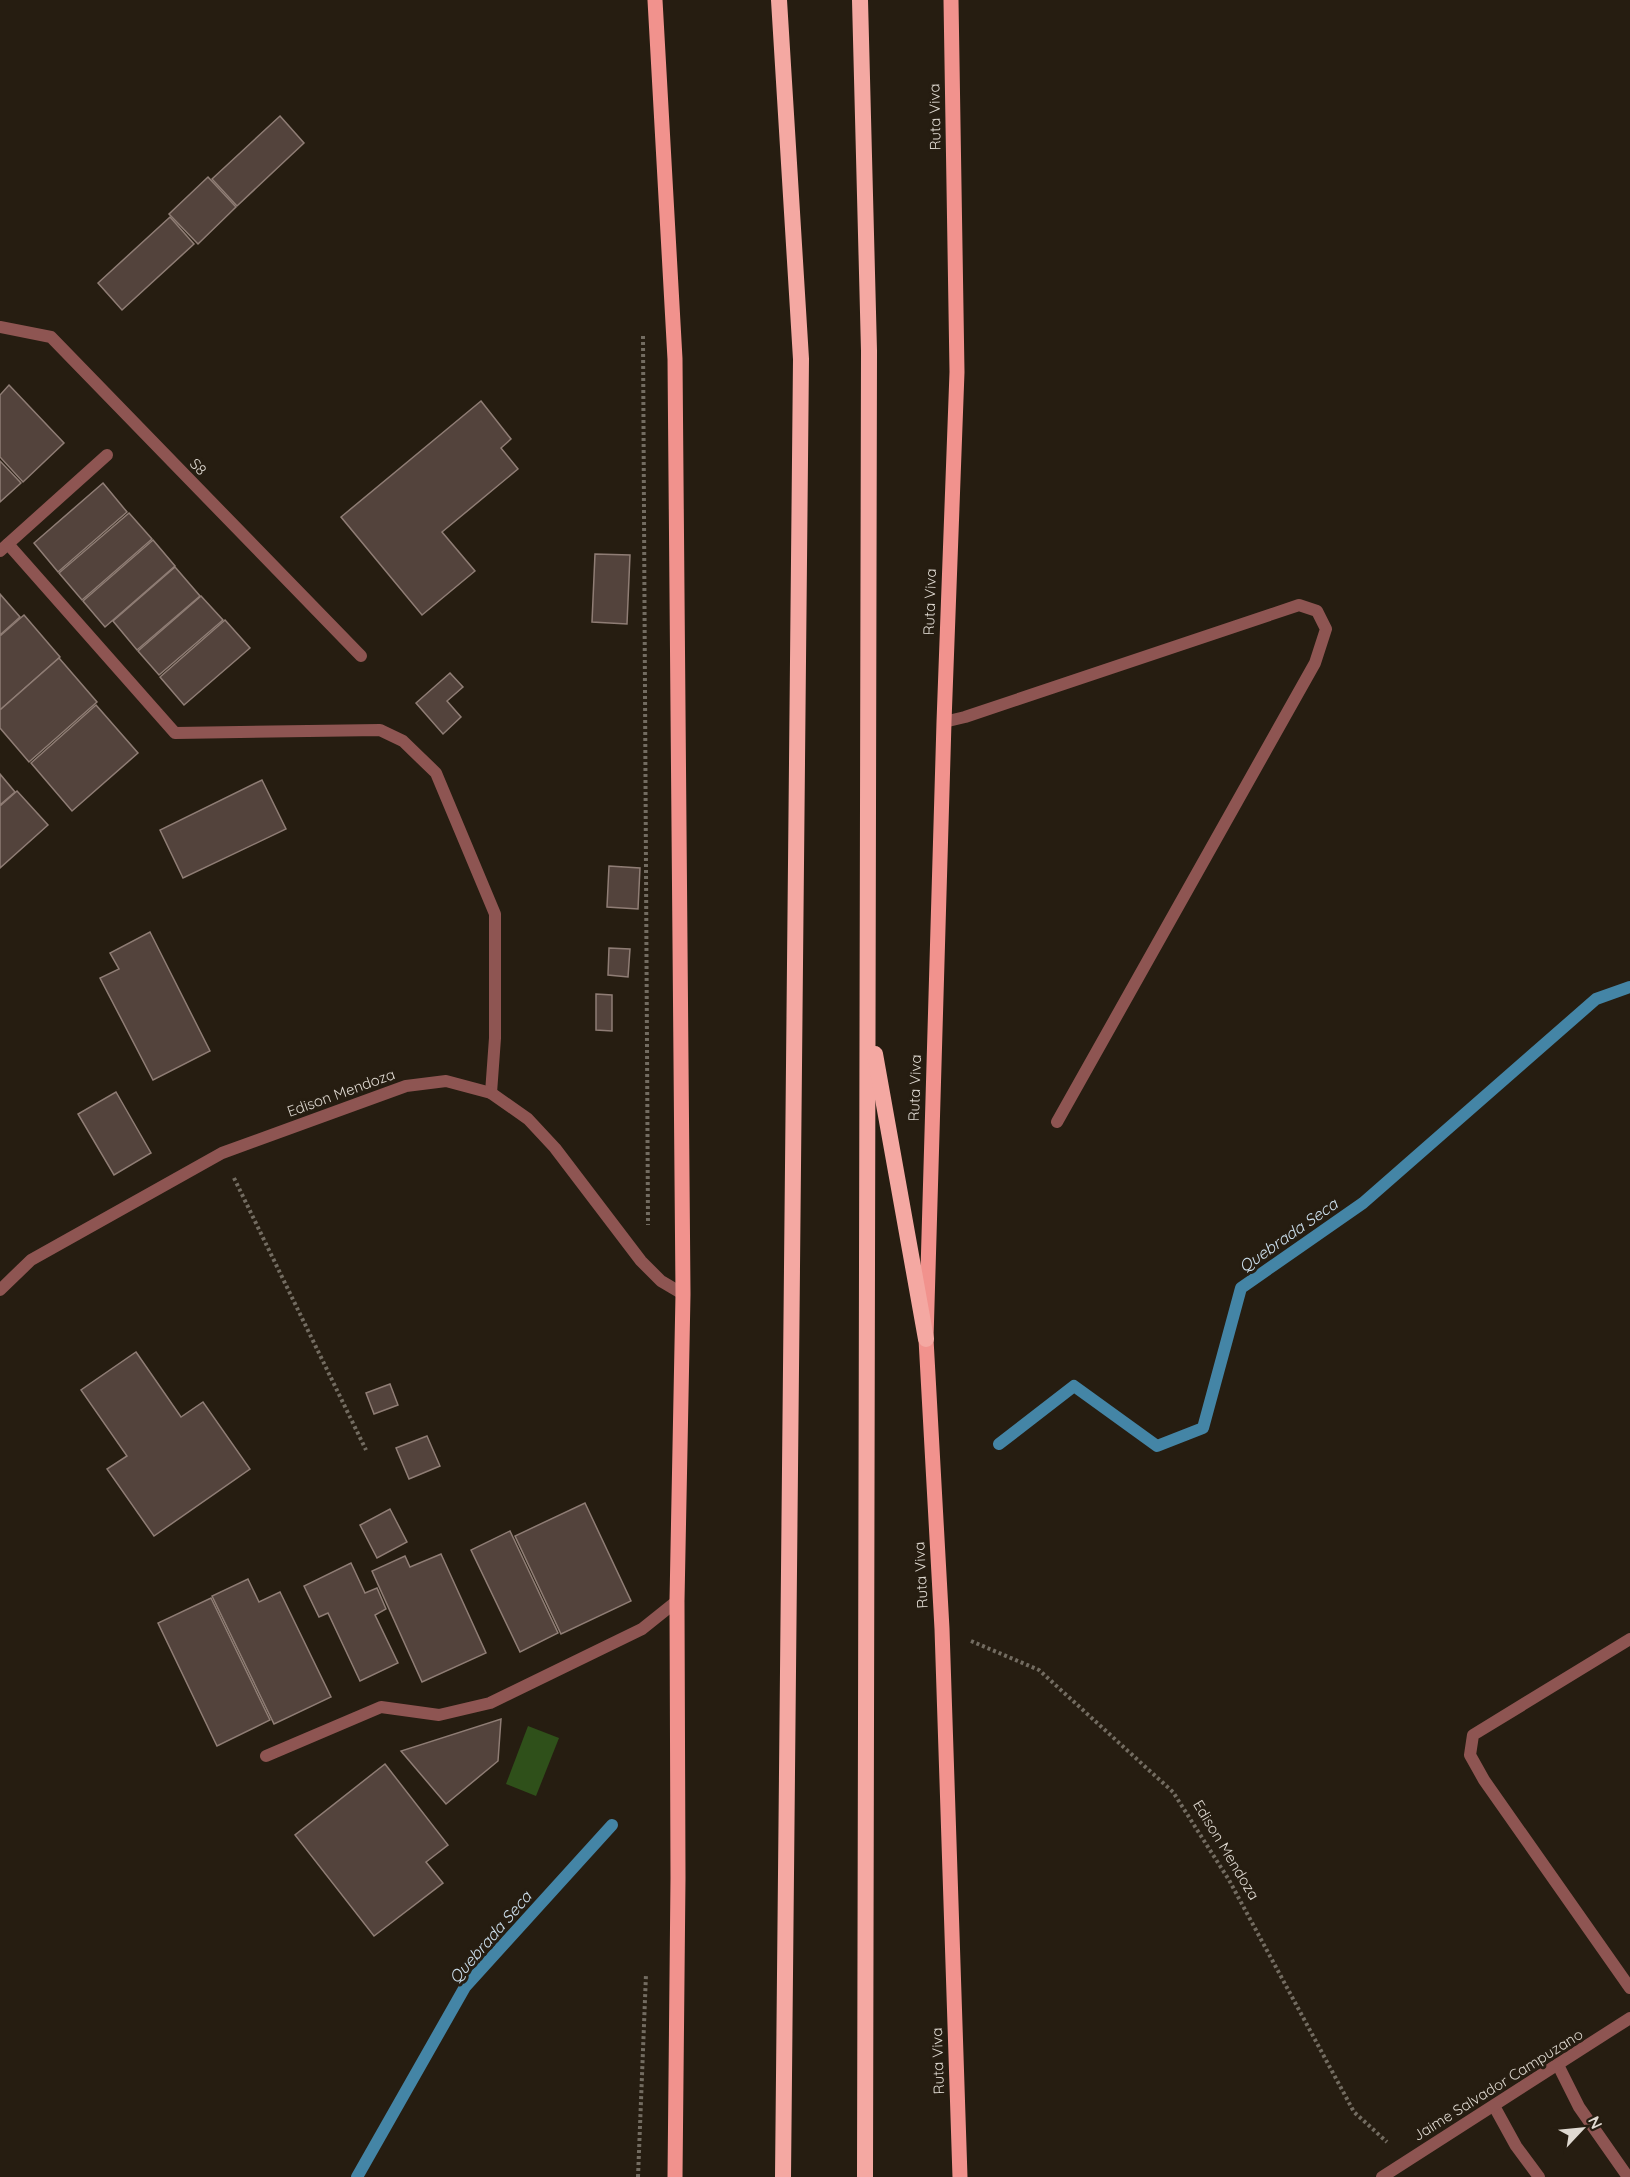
<svg xmlns="http://www.w3.org/2000/svg" width="1630" height="2177" font-family="Quicksand,sans-serif">
<style>
.green{fill:#2f501a}
.lines{fill:none;stroke-linecap:round;stroke-linejoin:round}
.stream{stroke:#4485a6;stroke-width:12}
.building{fill:#53433c;stroke:#8f7d75;stroke-width:1.5}
.path{stroke:#736c61;stroke-width:4;stroke-dasharray:3 3;stroke-linecap:butt}
.service{stroke:#8e5552;stroke-width:12}
.minor{stroke:#8e5552;stroke-width:12}
.primary{stroke:#f1928d;stroke-width:15}
.trunk{stroke:#f4a8a2;stroke-width:16}
.labels{text-anchor:middle;stroke-width:6;stroke-linejoin:round;paint-order:stroke}
.street-label{font-size:15px;fill:#dfd9d1;stroke:#261d11}
.water-label{font-size:16px;font-style:italic;fill:#cee1ef;stroke:#261d11}
</style>
<rect width="100%" height="100%" fill="#261d11"/>
<path class="green" d="M528 1726 559 1738 536 1796 506 1784Z"/>
<g class="lines">
<g class="stream">
<path d="M999 1444 1074 1386 1157 1446 1203 1428 1241 1288 1363 1203 1596 999 1630 987"/>
<path d="M357 2177 465 1987 612 1825"/>
</g>
</g>
<g class="building">
<path d="M280 116 304 143 237 206 212 179Z"/>
<path d="M208 177 236 207 198 244 169 214Z"/>
<path d="M170 217 194 244 122 310 98 283Z"/>
<path d="M9 385 64 443 23 482 0 457V395Z"/>
<path d="M481 401 511 439 501 448 518 469 442 532 475 571 422 615 341 517Z"/>
<path d="M0 461 21 483 0 502Z"/>
<path d="M103 483 127 512 58 572 34 543Z"/>
<path d="M129 513 152 539 82 600 59 573Z"/>
<path d="M153 540 175 566 105 627 83 601Z"/>
<path d="M595 554 630 555 627 624 592 622Z"/>
<path d="M175 567 200 596 137 650 113 621Z"/>
<path d="M0 594 20 617 0 635Z"/>
<path d="M201 596 223 620 159 675 138 651Z"/>
<path d="M24 615 60 657 0 710V636Z"/>
<path d="M225 620 250 648 184 705 160 677Z"/>
<path d="M59 658 97 702 29 762 0 728V710Z"/>
<path d="M450 673 463 687 447 701 461 717 443 734 416 703Z"/>
<path d="M96 705 138 753 72 811 31 763Z"/>
<path d="M0 774 15 792 0 805Z"/>
<path d="M262 780 286 829 183 878 160 830Z"/>
<path d="M17 791 48 825 0 868V806Z"/>
<path d="M609 866 640 868 638 909 607 907Z"/>
<path d="M150 932 210 1051 153 1080 100 978 119 969 110 953Z"/>
<path d="M609 948 630 949 628 977 608 975Z"/>
<path d="M596 994 612 995V1031L596 1030Z"/>
<path d="M116 1092 151 1153 114 1175 78 1114Z"/>
<path d="M136 1352 181 1417 203 1402 250 1469 154 1536 107 1469 127 1456 81 1390Z"/>
<path d="M390 1384 398 1405 374 1414 366 1393Z"/>
<path d="M427 1436 440 1466 409 1479 396 1448Z"/>
<path d="M585 1503 631 1601 561 1634 515 1536Z"/>
<path d="M390 1509 407 1542 377 1558 360 1525Z"/>
<path d="M510 1531 558 1633 520 1652 471 1550Z"/>
<path d="M441 1554 486 1653 422 1682 372 1571 405 1556 410 1567Z"/>
<path d="M351 1563 365 1593 377 1588 386 1609 375 1615 398 1663 360 1681 328 1613 319 1617 304 1586Z"/>
<path d="M248 1579 259 1602 280 1592 331 1697 274 1724 212 1596Z"/>
<path d="M211 1598 270 1720 217 1746 158 1623Z"/>
<path d="M501 1719 498 1761 446 1804 401 1751Z"/>
<path d="M385 1764 448 1845 426 1862 443 1883 374 1936 295 1835Z"/>
</g>
<g class="lines">
<g class="path">
<path d="M643 336 648 1225"/>
<path d="M234 1178 366 1450"/>
<path d="M971 1641 1039 1670 1173 1792 1229 1880 1354 2112 1387 2142"/>
<path d="M638 2177 646 1974"/>
</g>
<g class="service">
<path d="M1630 1639 1473 1735 1470 1755 1484 1780 1630 1988"/>
<path d="M266 1756 381 1707 439 1715 490 1703 642 1629 677 1601"/>
</g>
<g class="minor">
<path d="M0 327 51 337 361 656"/>
<path d="M8 544 175 733 380 730 403 741 436 773 495 914V1038L491 1093"/>
<path d="M0 551 107 455"/>
<path d="M944 722 965 717 1299 605 1317 611 1326 629 1315 663 1057 1122"/>
<path d="M0 1290 31 1260 222 1153 406 1086 446 1081 491 1093 528 1119 555 1148 641 1261 661 1281 683 1294"/>
<path d="M1558 2065 1579 2107 1628 2177"/>
<path d="M1494 2106 1516 2146 1539 2177"/>
<path d="M1382 2177 1630 2018"/>
</g>
<g class="primary">
<path d="M655 0 675 359 683 1294 677 1601 678 1878 675 2177"/>
<path d="M951 0 957 372 944 722 926 1339 942 1629 960 2177"/>
</g>
<g class="trunk">
<path d="M779 0 801 359 783 2177"/>
<path d="M860 0 869 351 865 2177"/>
<path d="M875 1054 926 1339"/>
</g>
</g>
<g class="labels">
<g class="street-label">
<text transform="translate(935 117) rotate(-91)" y="5">Ruta Viva</text>
<text transform="translate(198 467) rotate(46)" y="5">S8</text>
<text transform="translate(930 602) rotate(-88)" y="5">Ruta Viva</text>
<text transform="translate(915 1088) rotate(-88)" y="5">Ruta Viva</text>
<text transform="translate(341 1093) rotate(-20)" y="5">Edison Mendoza</text>
<text transform="translate(921 1575) rotate(-93)" y="5">Ruta Viva</text>
<text transform="translate(1226 1850) rotate(59)" y="5">Edison Mendoza</text>
<text transform="translate(938 2061) rotate(-92)" y="5">Ruta Viva</text>
<text transform="translate(1498 2085) rotate(-32)" y="5">Jaime Salvador Campuzano</text>
</g>
<g class="water-label">
<text transform="translate(1288 1235) rotate(-35)" y="6">Quebrada Seca</text>
<text transform="translate(490 1937) rotate(-49)" y="6">Quebrada Seca</text>
</g>
</g>
<g transform="translate(1582 2129) rotate(64)" stroke="#261d11" stroke-width="4.5" paint-order="stroke">
<path d="M0-4.5L10 22L0 15L-10 22Z" fill="#dfd9d1"/>
<text y="-9" font-size="16" font-weight="bold" text-anchor="middle" fill="#dfd9d1">N</text>
</g>
</svg>
